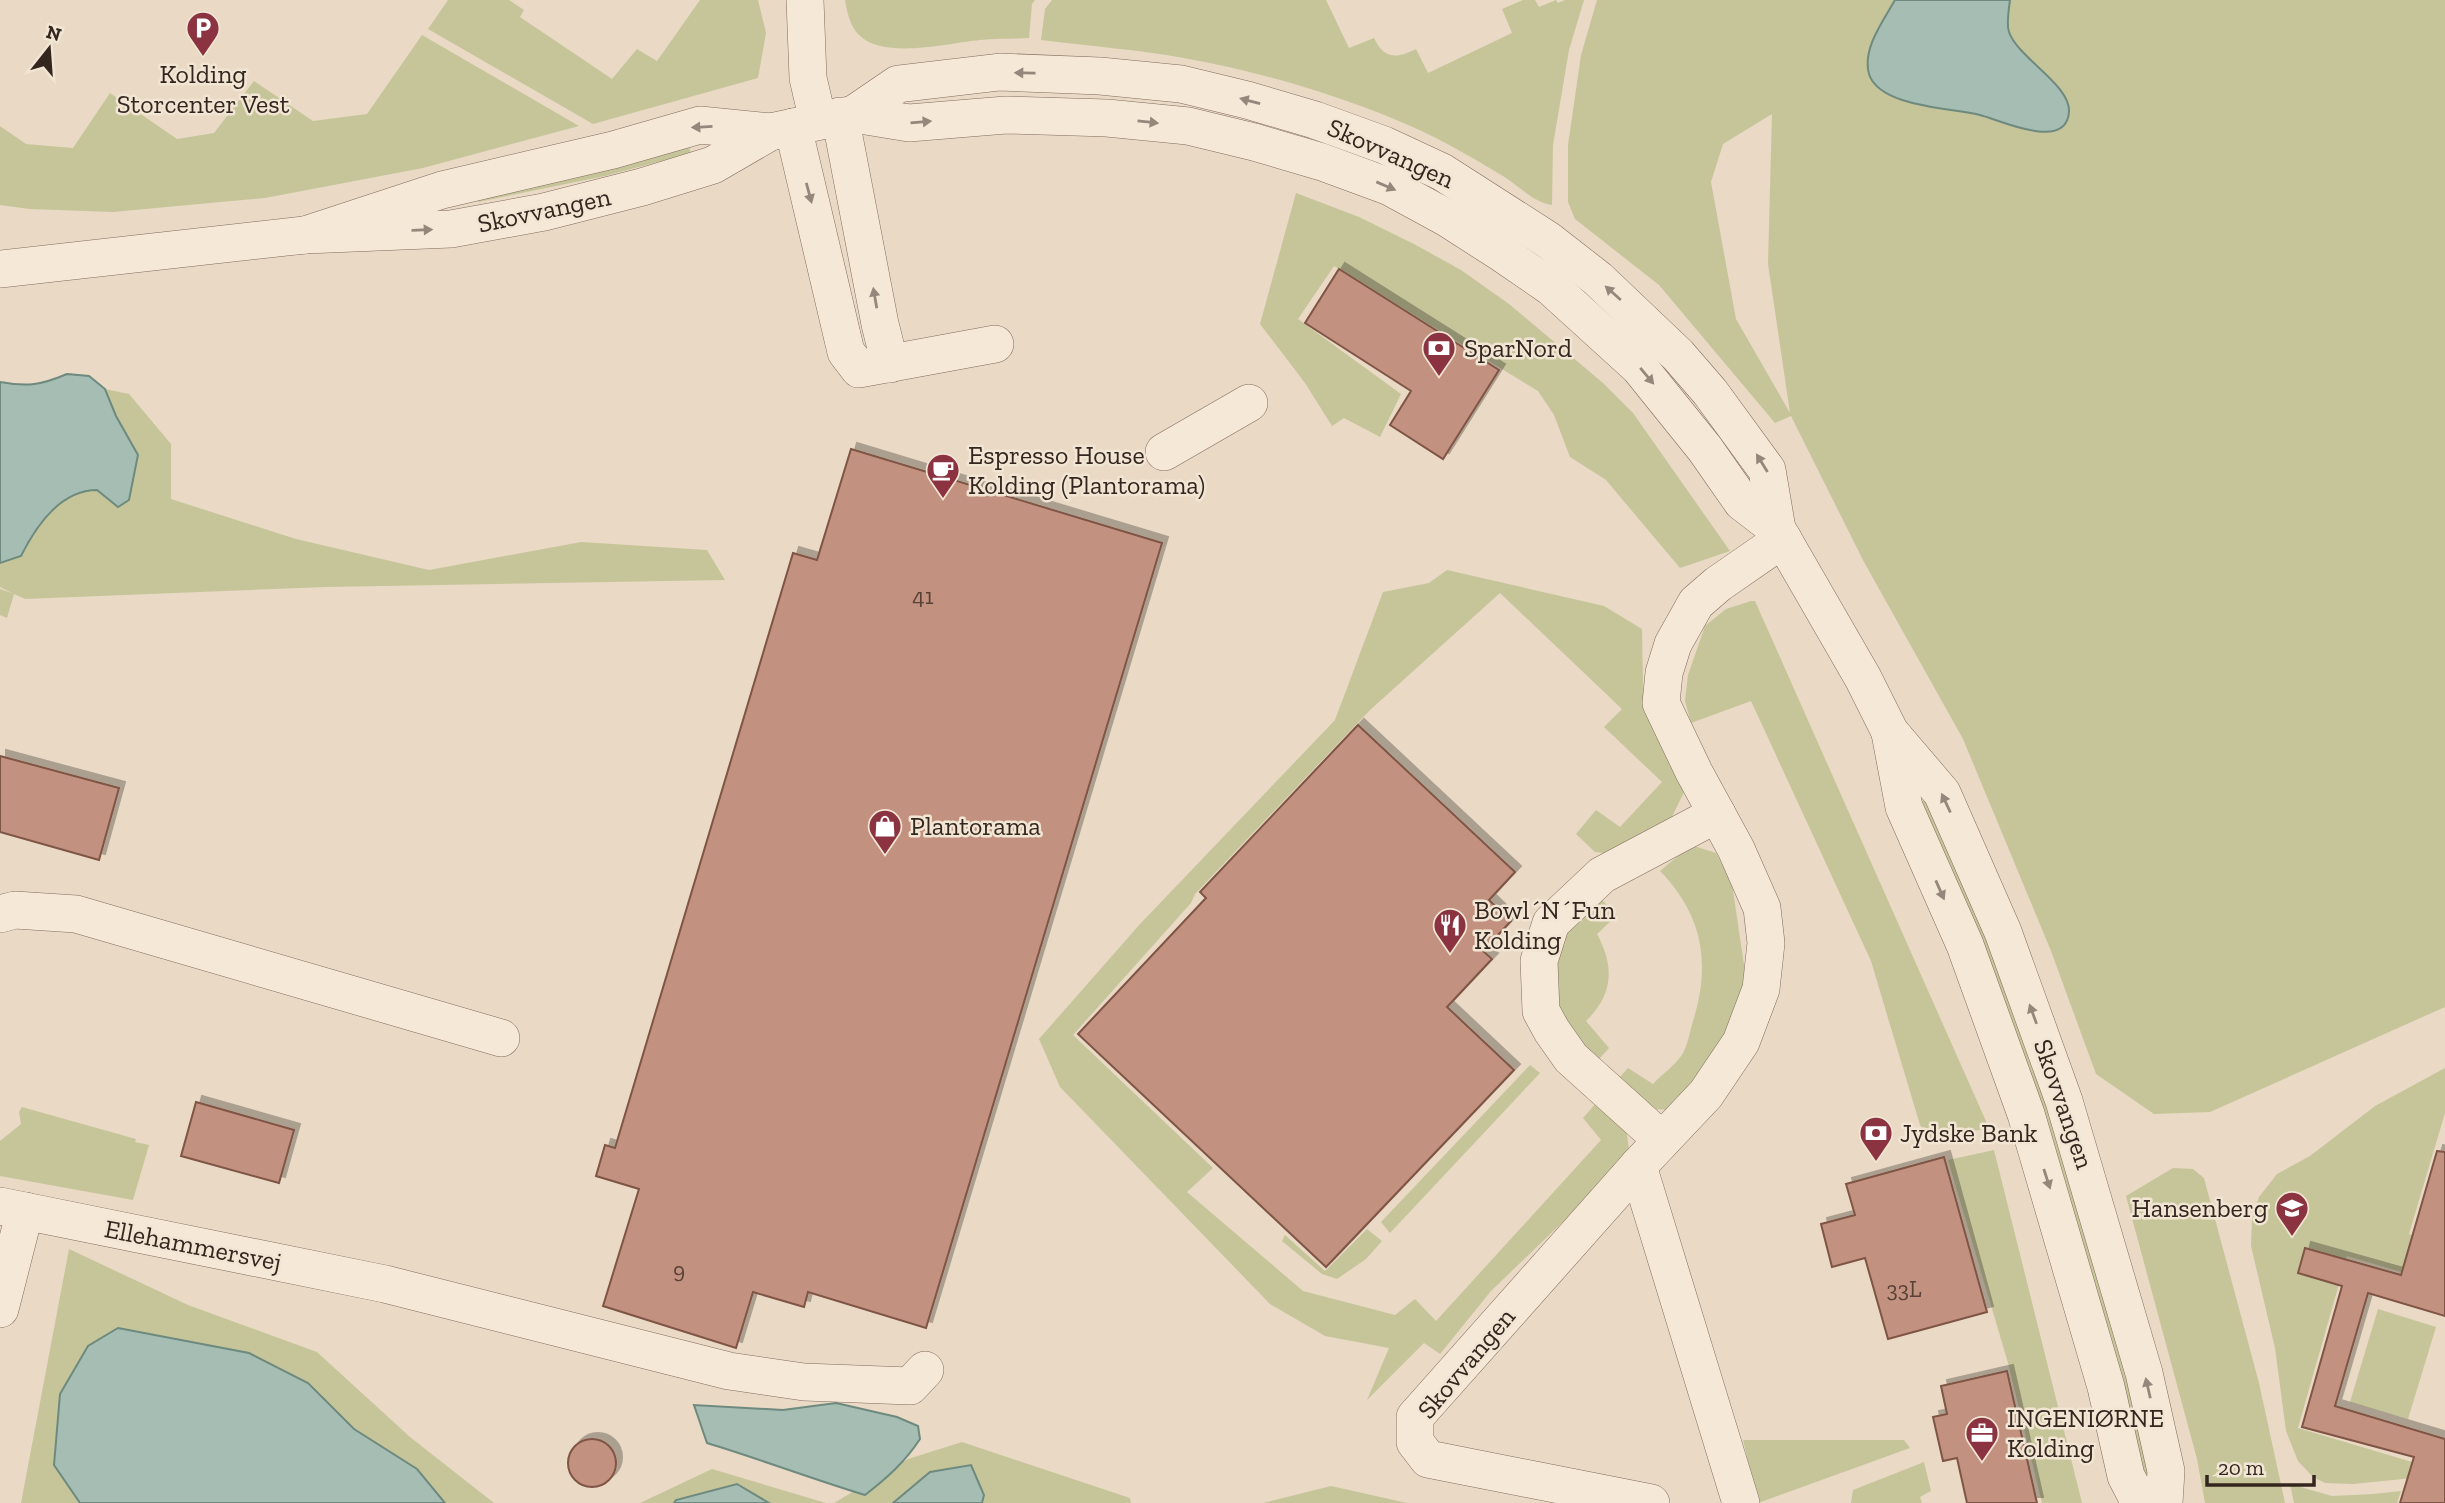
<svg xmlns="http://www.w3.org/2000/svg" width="2445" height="1503" font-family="'Zilla Slab',serif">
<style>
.green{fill:#c6c59a;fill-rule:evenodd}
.water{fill:#a6bdb3;stroke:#6e8a7f;stroke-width:2}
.building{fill:#c3917f;stroke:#7f5445;stroke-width:2;filter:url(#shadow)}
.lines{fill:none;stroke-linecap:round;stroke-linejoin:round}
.minor-casing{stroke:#826b5d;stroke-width:38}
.minor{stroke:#f5e8d7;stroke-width:37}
.oneway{fill:#94877b}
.labels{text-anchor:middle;stroke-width:5;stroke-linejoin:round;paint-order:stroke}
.number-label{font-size:23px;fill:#584137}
.poi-label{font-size:26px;fill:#34261f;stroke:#f1e5d3;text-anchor:start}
.street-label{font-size:26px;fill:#34261f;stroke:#f1e5d3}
</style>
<defs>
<filter id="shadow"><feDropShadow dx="6" dy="-6" stdDeviation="0" flood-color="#0004"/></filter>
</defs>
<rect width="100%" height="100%" fill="#e9d9c5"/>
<g class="green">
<path d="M448 0H509L524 10 520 17 612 79 637 49 657 61 700 0H758L766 33 758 78 593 124 428 29Z"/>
<path d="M845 0H1035L1032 4 1029 38C1013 39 997 38 980 40 948 43 884 60 859 35 850 26 847 12 845 0Z"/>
<path d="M1052 0H1326L1349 48 1374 38C1384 59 1396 59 1416 49L1428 73 1512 33 1502 9 1523 0H1535L1539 7 1556 0 1558 3 1565 0H1584L1569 50 1553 145 1552 205C1533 202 1519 186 1503 176 1468 155 1432 134 1394 119 1328 92 1259 72 1189 59 1141 50 1090 46 1041 40L1045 9Z"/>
<path d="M1597 0H2445V1007L2210 1112 2154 1114 2096 1074 2051 951 1963 739 1864 562 1791 416 1775 423 1659 285 1575 219 1568 202V145L1581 55ZM1772 114 1768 264 1790 413 1736 319 1711 182 1723 144Z"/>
<path d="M422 35 579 126 423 168 265 198 113 212 30 209 0 205V126L26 144 73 148 110 93 177 139 214 133 254 81 313 121 367 114Z"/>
<path d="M688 144 691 153 605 176 478 202 477 195Z"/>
<path d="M1296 193 1359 217 1414 244 1461 270 1509 304 1603 383 1633 413 1730 551 1680 568 1606 480 1570 457 1554 415 1538 391 1334 266 1298 319 1401 394 1380 437 1344 418 1332 426 1305 383 1260 324Z"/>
<path d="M105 389 129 394 171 444V499L296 539 429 570 581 542 707 550 725 580 326 587 25 599 14 594 7 618 0 615V589L12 593 0 587V563L21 556C37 525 60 491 97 490L118 507 138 455 116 416Z"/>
<path d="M1447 570 1604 606 1642 629 1643 686 1647 714 1684 792 1670 821 1620 855 1595 852 1576 834 1596 810 1620 827 1662 782 1604 727 1622 709 1500 593 1370 710 1195 894 1191 903 1073 1035 1213 1168 1187 1192 1303 1291 1395 1315 1415 1299 1436 1321 1601 1140 1583 1118 1597 1102 1626 1128 1630 1157 1491 1291 1440 1354 1424 1343 1367 1400 1389 1348 1325 1336 1270 1304 1060 1087 1039 1039 1140 924 1335 720 1383 592 1429 583Z"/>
<path d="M1751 601H1755L1989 1128 1932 1139 1920 1125 1871 961 1751 701 1691 723 1685 701 1688 675 1705 626 1726 609Z"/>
<path d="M1926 799 2039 1060 2157 1481 2147 1485 1916 805Z"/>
<path d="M1691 845 1716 853 1732 884 1746 978 1732 1027 1672 1110 1650 1109 1619 1078 1628 1068 1653 1084C1662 1074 1677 1064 1683 1053 1688 1044 1690 1031 1693 1021 1711 964 1703 915 1660 871Z"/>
<path d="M1601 899 1617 915 1597 934C1615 967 1613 995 1586 1021L1609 1048 1598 1060 1564 1027 1552 993 1555 959 1563 937Z"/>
<path d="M1530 1065 1540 1073 1390 1233 1381 1222Z"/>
<path d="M2445 1068V1113L2409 1234 2445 1245V1285L2347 1256 2298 1428 2429 1467 2423 1477 2353 1484 2325 1483 2313 1477 2298 1461 2286 1431 2275 1348 2251 1246 2252 1218 2259 1197 2277 1174 2310 1156 2375 1106Z"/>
<path d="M22 1107 136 1139 135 1142 149 1145 133 1200 0 1176V1141L21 1124 19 1112Z"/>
<path d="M1994 1150 2082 1503H2042L2008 1363 1948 1160Z"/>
<path d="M2173 1168 2193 1169 2204 1178 2259 1383 2285 1503H2205L2197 1459 2126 1196Z"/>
<path d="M1367 1229 1382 1241 1366 1259 1337 1279 1322 1274 1282 1241 1285 1235 1325 1271Z"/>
<path d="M69 1249 188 1305 317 1352 410 1437 494 1503H445L417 1469 354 1429 308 1383 249 1353 119 1329 54 1465 80 1503H21Z"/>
<path d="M2378 1309 2436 1327 2408 1419 2350 1402Z"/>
<path d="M1743 1440H1904L1910 1448 1758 1503Z"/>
<path d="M962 1442 1130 1498 1131 1503H982L984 1494 930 1472 893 1503H834L908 1459Z"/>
<path d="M1924 1462 1931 1491 1920 1497 1922 1503H1851L1853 1490Z"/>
<path d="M712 1469 826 1503H769L737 1485 676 1500 674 1503H640Z"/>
<path d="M2290 1484 2332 1496 2373 1494 2401 1491 2397 1503H2294Z"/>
<path d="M1331 1486 1407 1503H1263Z"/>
</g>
<g class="water">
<path d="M1895 0H2010C2009 9 2006 24 2009 32 2018 58 2071 85 2069 112 2066 152 2000 120 1980 115 1952 108 1879 107 1869 74 1862 49 1883 21 1895 0Z"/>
<path d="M67 374 89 376 105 389 116 416 138 455 129 500 118 507 97 490C60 490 36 526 21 556L0 563V382C28 387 41 385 67 374Z"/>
<path d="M118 1328 249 1353 308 1383 354 1429 417 1469 445 1503H80L54 1465 60 1394 88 1346Z"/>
<path d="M836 1403 897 1417 918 1426 920 1439C905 1462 887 1478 865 1495 812 1479 760 1459 707 1443L694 1405 783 1410Z"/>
<path d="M971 1465 984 1495 982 1503H893L930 1472Z"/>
<path d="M737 1484 769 1503H674L676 1500Z"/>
</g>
<g class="building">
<path d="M1339 269 1499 370 1443 459 1390 425 1411 391 1305 323Z"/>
<path d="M851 449 1162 543 926 1328 808 1292 804 1307 753 1292 736 1348 603 1306 639 1189 596 1176 605 1145 615 1148 793 553 817 560Z"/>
<path d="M1358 725 1515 872 1489 900 1511 921 1483 951 1492 959 1447 1007 1514 1070 1326 1267 1078 1034 1206 898 1200 892Z"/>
<path d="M0 756 119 788 99 860 0 832Z"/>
<path d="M196 1102 294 1130 279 1183 181 1156Z"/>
<path d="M2437 1151 2445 1152V1316L2368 1293 2335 1406 2445 1439V1503H2400L2414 1457 2302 1427 2342 1286 2298 1273 2305 1248 2401 1275Z"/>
<path d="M1944 1157 1987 1312 1888 1339 1865 1258 1832 1267 1821 1224 1855 1215 1846 1184Z"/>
<path d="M2007 1371 2037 1503H1967L1957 1458 1943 1461 1933 1417 1947 1414 1941 1386Z"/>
<circle cx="592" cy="1463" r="24"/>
</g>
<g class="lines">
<defs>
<g id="minor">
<path d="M805 0 808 78 818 121"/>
<path d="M854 114 898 84 1000 72 1100 76 1181 84 1247 100 1315 120 1384 145 1442 172 1548 240 1598 279 1678 355 1710 392 1767 470 1777 529 1863 678 1890 732 1942 793 2003 932 2064 1101 2144 1373 2166 1471 2164 1503"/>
<path d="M840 116 880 324 890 364"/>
<path d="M793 127 846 352 859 369 995 344"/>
<path d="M305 235 442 190 613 150 700 125 770 132 854 114 909 123 1006 115 1107 118 1188 126 1254 142 1322 162 1390 187 1447 218 1503 254 1551 287 1639 367 1705 449 1742 502 1777 529"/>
<path d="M0 269 305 235 451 229 544 212 642 187 713 165 770 132"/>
<path d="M1164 452 1249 403"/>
<path d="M1890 733 1904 807 1965 945 2026 1114 2106 1387 2126 1476 2140 1503"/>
<path d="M0 914 15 910 76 914 501 1038"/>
<path d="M1662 1140 1571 1058 1552 1031 1541 1011 1539 961 1551 923 1602 875 1717 814"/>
<path d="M1638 1166 1741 1503"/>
<path d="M0 1206 385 1284 729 1371 804 1382 910 1386 925 1370"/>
<path d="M0 1309 25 1211"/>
<path d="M1651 1503 1428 1459 1415 1442V1417L1638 1166 1706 1094 1741 1042 1761 989 1766 943 1762 908 1736 849 1694 772 1661 703 1664 673 1673 644 1696 603 1718 584 1783 539"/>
</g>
</defs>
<use href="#minor" class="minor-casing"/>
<use href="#minor" class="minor"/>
</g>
<defs><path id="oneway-solid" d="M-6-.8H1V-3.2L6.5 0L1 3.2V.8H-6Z" transform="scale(1.75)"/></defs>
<g class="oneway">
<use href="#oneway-solid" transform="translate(1025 73) rotate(-179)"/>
<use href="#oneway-solid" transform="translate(1250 101) rotate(-165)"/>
<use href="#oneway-solid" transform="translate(921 122) rotate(-5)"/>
<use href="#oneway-solid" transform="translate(1148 122) rotate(6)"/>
<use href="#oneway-solid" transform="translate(702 127) rotate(177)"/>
<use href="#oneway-solid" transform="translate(1386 186) rotate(23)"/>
<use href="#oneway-solid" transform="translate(809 193) rotate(75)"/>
<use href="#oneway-solid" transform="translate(422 230) rotate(-2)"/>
<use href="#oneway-solid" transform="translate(1613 293) rotate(-138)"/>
<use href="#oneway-solid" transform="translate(875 298) rotate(-100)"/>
<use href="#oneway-solid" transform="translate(1647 376) rotate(50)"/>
<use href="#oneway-solid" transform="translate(1762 463) rotate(-122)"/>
<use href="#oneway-solid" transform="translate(1946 803) rotate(-115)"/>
<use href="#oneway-solid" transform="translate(1940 890) rotate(66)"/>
<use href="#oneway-solid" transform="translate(2033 1014) rotate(-110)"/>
<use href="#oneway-solid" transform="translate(2047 1179) rotate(72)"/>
<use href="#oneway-solid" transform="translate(2148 1388) rotate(-103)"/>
</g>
<defs>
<symbol id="parking-pin" viewBox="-11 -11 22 30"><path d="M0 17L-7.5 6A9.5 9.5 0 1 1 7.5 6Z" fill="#8b3340" stroke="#f1e5d3"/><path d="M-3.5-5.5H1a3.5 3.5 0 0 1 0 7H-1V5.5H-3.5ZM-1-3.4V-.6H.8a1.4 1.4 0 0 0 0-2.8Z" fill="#fff"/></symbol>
<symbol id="bank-pin" viewBox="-11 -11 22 30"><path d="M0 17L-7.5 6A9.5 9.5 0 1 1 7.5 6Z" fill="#8b3340" stroke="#f1e5d3"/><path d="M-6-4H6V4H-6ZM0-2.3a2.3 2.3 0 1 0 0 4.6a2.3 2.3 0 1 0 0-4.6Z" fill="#fff"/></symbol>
<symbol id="cafe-pin" viewBox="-11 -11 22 30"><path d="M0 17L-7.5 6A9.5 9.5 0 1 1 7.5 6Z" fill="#8b3340" stroke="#f1e5d3"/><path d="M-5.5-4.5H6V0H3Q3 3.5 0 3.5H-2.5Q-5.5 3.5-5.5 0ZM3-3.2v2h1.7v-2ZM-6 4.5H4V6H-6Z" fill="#fff"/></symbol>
<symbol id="shop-pin" viewBox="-11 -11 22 30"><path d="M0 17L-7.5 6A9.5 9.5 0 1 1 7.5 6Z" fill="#8b3340" stroke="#f1e5d3"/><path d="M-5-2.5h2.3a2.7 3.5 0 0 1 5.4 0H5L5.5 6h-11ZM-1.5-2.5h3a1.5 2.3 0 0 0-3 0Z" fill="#fff"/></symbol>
<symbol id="restaurant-pin" viewBox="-11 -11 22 30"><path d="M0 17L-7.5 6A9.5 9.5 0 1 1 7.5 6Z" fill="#8b3340" stroke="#f1e5d3"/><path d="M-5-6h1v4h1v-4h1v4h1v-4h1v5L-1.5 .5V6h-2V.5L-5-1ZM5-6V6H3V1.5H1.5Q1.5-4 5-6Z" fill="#fff"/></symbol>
<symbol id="school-pin" viewBox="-11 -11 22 30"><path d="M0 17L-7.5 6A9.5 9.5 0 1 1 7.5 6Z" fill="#8b3340" stroke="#f1e5d3"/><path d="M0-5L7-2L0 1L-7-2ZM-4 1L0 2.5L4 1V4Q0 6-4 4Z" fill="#fff"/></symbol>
<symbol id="office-pin" viewBox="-11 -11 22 30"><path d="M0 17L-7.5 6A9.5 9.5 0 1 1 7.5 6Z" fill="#8b3340" stroke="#f1e5d3"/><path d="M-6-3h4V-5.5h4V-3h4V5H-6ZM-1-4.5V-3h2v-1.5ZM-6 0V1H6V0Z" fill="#fff"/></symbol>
</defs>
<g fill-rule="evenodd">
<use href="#parking-pin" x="184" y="9" width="38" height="52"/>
<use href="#bank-pin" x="1420" y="329" width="38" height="52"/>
<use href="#cafe-pin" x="924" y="451" width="38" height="52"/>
<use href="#shop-pin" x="866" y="807" width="38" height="52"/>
<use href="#restaurant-pin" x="1431" y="906" width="38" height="52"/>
<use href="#bank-pin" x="1857" y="1114" width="38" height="52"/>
<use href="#school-pin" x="2273" y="1189" width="38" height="52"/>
<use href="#office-pin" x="1963" y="1414" width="38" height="52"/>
</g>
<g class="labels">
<g class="number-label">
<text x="923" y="604">41</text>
<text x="679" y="1278">9</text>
<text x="1904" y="1297">33L</text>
</g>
<g class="poi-label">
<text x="203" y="83" text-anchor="middle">Kolding<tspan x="203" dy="30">Storcenter Vest</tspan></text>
<text x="1464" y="357">SparNord</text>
<text x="968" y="464">Espresso House<tspan x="968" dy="30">Kolding (Plantorama)</tspan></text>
<text x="910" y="835">Plantorama</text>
<text x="1474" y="919">Bowl´N´Fun<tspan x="1474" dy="30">Kolding</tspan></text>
<text x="1900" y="1142">Jydske Bank</text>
<text x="2268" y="1217" text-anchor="end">Hansenberg</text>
<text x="2007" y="1427">INGENIØRNE<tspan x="2007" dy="30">Kolding</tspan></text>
</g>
<g class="street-label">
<text transform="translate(1391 153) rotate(24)" y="9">Skovvangen</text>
<text transform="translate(544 210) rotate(-12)" y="9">Skovvangen</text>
<text transform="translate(2064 1104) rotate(71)" y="9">Skovvangen</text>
<text transform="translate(193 1245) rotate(11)" y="9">Ellehammersvej</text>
<text transform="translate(1466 1363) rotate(-50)" y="9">Skovvangen</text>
</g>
</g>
<g transform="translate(49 49) rotate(17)" stroke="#f1e5d3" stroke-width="5" paint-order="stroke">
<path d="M0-5L12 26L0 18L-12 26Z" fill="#34261f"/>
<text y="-10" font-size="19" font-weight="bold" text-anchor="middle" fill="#34261f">N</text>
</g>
<path d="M2207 1475v10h107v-10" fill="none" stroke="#34261f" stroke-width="3.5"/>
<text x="2218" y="1475" font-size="21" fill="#34261f" stroke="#f1e5d3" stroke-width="5" paint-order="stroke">20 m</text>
</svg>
